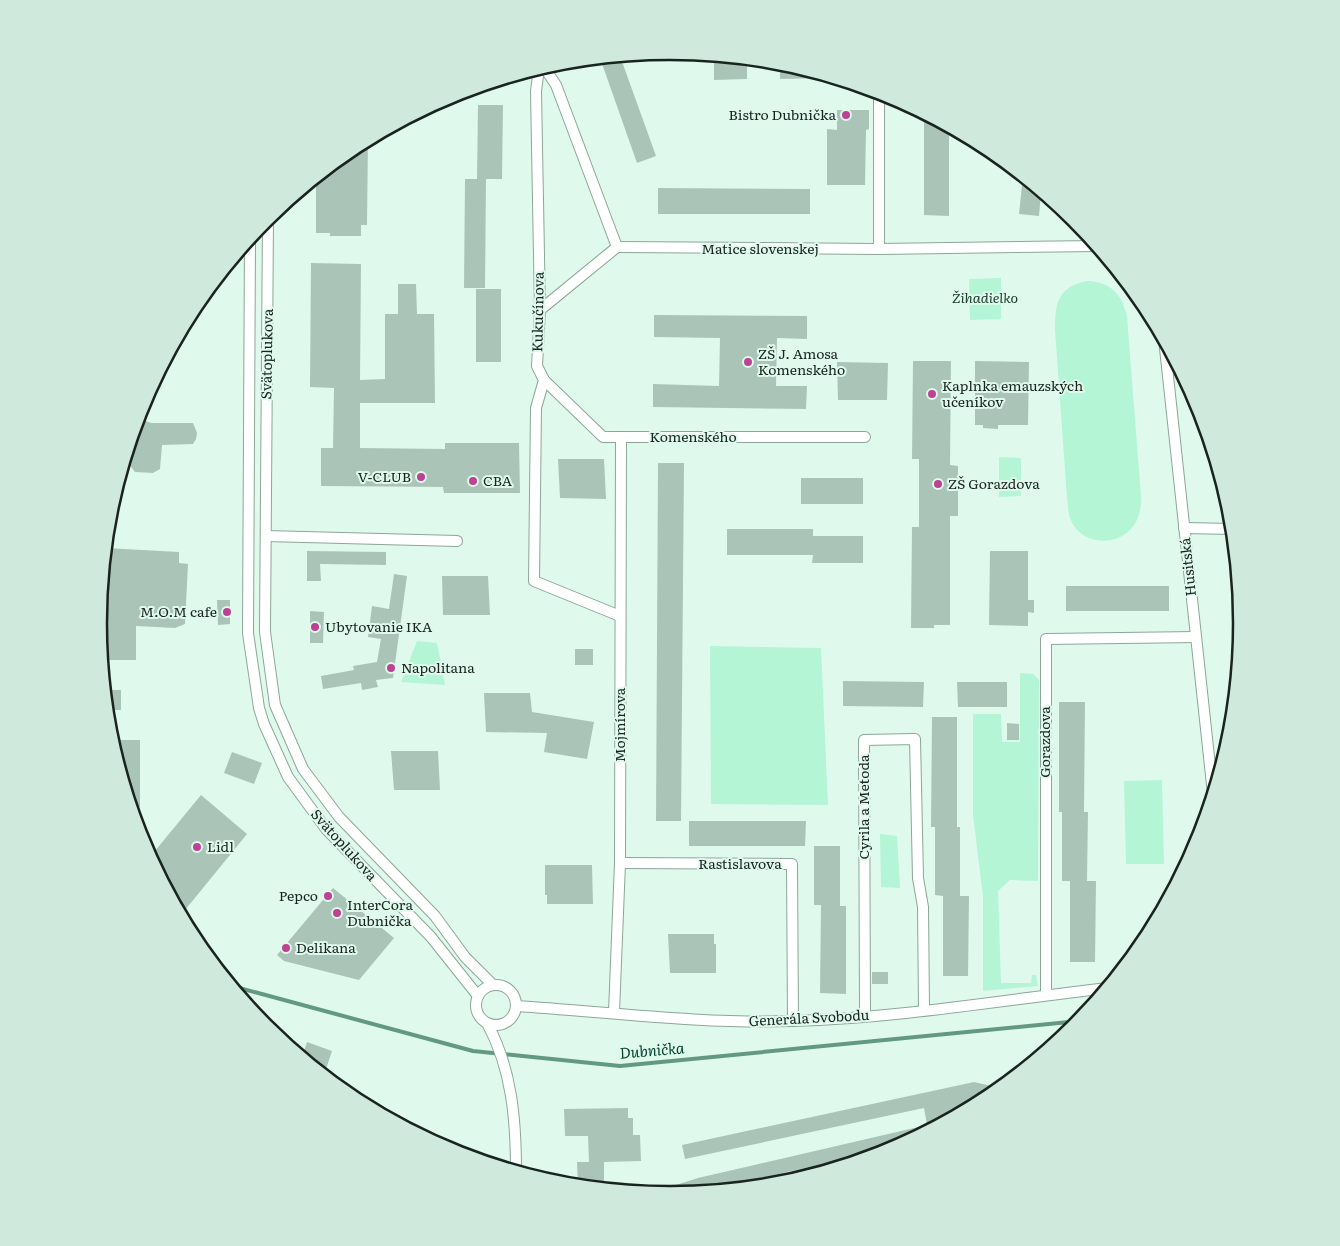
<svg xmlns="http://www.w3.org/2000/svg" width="1340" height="1246" font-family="Literata,serif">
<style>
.green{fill:#b4f5d6}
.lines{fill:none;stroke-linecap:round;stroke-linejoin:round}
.stream{stroke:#639980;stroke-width:4}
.building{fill:#aac5b8}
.street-casing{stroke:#8ca699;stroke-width:12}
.street{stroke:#fff;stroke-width:10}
.poi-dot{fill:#bd4293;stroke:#dffaed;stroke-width:2}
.labels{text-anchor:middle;stroke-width:4;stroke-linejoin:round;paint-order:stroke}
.poi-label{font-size:14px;fill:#1a241f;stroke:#dffaed;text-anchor:start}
.street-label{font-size:14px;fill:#1a241f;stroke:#dffaed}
.park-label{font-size:14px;font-style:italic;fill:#183a2c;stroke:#dffaed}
.water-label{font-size:15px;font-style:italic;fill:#04432e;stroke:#dffaed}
.rim{fill:none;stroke:#1a241f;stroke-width:2.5}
</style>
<rect width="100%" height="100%" fill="#dffaed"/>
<g class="green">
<path d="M1001 278V319L970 320 969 279Z"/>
<path d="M1088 281C1111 282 1122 295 1127 316L1141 496C1144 549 1082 553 1070 518 1068 512 1068 504 1067 498L1055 330C1055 303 1058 286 1088 281Z"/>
<path d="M999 457 1021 458V496L999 497Z"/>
<path d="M417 641 437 643 445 685 401 682Z"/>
<path d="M710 646 821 648 828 805 711 804Z"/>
<path d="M1020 673 1033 674 1039 680 1038 881 1010 880 998 891 1001 983H1031L1032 975H1036L1038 986 983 991V897L973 815V714H1001L1002 742H1020Z"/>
<path d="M1162 780 1164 864H1126L1124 781Z"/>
<path d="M880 834 897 836 900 888 881 887Z"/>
</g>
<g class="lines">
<path class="stream" d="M232 986 473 1051 620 1066 1069 1022 1082 1018"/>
</g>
<g class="building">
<path d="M620 56 656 156 637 163 600 58Z"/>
<path d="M714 56 747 59V79L714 80Z"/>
<path d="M780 62 827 76V78L780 79Z"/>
<path d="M478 105H503L502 179H486L485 288H464L465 179H477Z"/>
<path d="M837 110H869V129L866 130 865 185H827V129L837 130Z"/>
<path d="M924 114 949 127V216L924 215Z"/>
<path d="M368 139 367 225H361V236H330V233H316V177L353 147Z"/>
<path d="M1023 176 1041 192 1039 216 1019 214Z"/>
<path d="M658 188 810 189V214H658Z"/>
<path d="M311 263 361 264 360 380 385 379V314H398V284H416L417 314H434L435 403H360V448L445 449V443H519L520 493H444L443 487 321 486V448H333L334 388 310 387Z"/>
<rect x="476" y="289" width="25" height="73"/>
<path d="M654 315 807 316V339L777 338 776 386H807L806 409 653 407V384L719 386 720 338 654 337Z"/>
<path d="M913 361H951L950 465 958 466V516H950V625H934V628H911L912 527H919V459H912Z"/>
<path d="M975 361 1029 362 1028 425H998V429L983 428V425H975Z"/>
<path d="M837 362 888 363 887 400H838Z"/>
<path d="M138 418 151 423H193L197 433 196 439 193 444 162 445 160 469 153 473 135 472 129 464 130 443Z"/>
<path d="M558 459H604L606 499 560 498Z"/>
<path d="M658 463H684L681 821H656Z"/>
<rect x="801" y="478" width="62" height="26"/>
<path d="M727 529H813V536H863V563H812L813 555H727Z"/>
<path d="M106 548 179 552V563L188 564 185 624 175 628 136 626V660H102L98 623Z"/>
<path d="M307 551 386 552V565L320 564 321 581H307Z"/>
<path d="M990 551H1028V600H1034V613L1028 612V626L989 625Z"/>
<path d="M394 574 407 576 393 678 376 680 378 687 362 690 361 683 323 689 321 676 354 670 353 666 377 662 381 639 368 637 372 606 389 609Z"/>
<path d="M442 576H488L490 615H443Z"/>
<rect x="1066" y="586" width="103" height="25"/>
<path d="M217 600H230V624L218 625Z"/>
<path d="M310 611 324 612 323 643H310Z"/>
<rect x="575" y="649" width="18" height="16"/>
<path d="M843 681 924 682 923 707 843 706Z"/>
<path d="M957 682H1007V707H958Z"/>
<path d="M105 690H121V710H107Z"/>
<path d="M484 693H530L532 712 594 722 587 759 544 752 547 733 486 732Z"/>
<path d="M1059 702H1085L1084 812H1088L1087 881H1096L1095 962H1070V881H1062V812H1059Z"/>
<path d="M932 717H957V827H960V896H969L968 976H943V896L935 895V827H931Z"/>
<path d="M1007 723 1019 724V740H1007Z"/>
<path d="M111 740H140V807H131Z"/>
<path d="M391 751H438L440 790H394Z"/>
<path d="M232 752 262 763 254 784 224 773Z"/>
<path d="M201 795 247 834 181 915 150 857Z"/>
<path d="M689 821H806L805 846H689Z"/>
<path d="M814 846H840V906H846V994L820 993 821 905H814Z"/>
<path d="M545 865H592L593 904H547V895H545Z"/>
<path d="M333 888 394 938 359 980 284 961 277 955Z"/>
<path d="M668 934H714V944H716V973H670Z"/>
<rect x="872" y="972" width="16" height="12"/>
<path d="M307 1042 332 1051 324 1075 302 1057Z"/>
<path d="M974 1082 1000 1088 987 1099 897 1147 700 1192 661 1194 660 1190 698 1178 927 1125 924 1108 685 1159 682 1145Z"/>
<path d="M628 1108V1118H633V1135H640L641 1161 604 1162V1188L578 1186 577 1162H589L588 1136H565L564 1109Z"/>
</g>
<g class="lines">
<defs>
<g id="street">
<path d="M544 67 556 85 617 247"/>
<path d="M539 68 536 91 540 310 537 366 544 380 536 408 534 581 620 616"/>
<path d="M879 92V249"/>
<path d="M268 217 265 632 275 705 303 769 339 817 435 916 465 957 493 985"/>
<path d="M250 237 248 633 259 708 264 724 288 777 326 829 431 937 478 996"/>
<path d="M617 247 879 249 1097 246"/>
<path d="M540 310 617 247"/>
<path d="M1164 339 1213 794"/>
<path d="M544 380 603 437H865"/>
<path d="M1184 528 1233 529"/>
<path d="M266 536 457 541"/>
<path d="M620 863 792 864 793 1021"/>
<circle cx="496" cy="1005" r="20"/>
<path d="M1046 995V639L1196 637"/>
<path d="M517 1006C608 1012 701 1024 793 1021 897 1018 1003 1000 1107 988"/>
<path d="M614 1012 620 863 621 437"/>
<path d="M865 1016 864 740 915 739 918 878 923 907 924 1009"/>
<path d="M487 1023C512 1069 516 1120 516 1171"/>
</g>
</defs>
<use href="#street" class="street-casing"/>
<use href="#street" class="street"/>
</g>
<g class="poi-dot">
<circle cx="846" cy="115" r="5"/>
<circle cx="748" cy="362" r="5"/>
<circle cx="932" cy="394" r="5"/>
<circle cx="421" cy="477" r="5"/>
<circle cx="473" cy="481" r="5"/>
<circle cx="938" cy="484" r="5"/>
<circle cx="227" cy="612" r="5"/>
<circle cx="315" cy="627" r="5"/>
<circle cx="391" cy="668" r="5"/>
<circle cx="197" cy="847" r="5"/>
<circle cx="328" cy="896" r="5"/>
<circle cx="337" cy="913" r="5"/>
<circle cx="286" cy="948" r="5"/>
</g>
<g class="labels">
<g class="poi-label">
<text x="836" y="120" text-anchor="end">Bistro Dubnička</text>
<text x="758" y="359">ZŠ J. Amosa<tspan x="758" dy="16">Komenského</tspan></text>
<text x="942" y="391">Kaplnka emauzských<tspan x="942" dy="16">učeníkov</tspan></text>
<text x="411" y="482" text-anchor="end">V-CLUB</text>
<text x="483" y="486">CBA</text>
<text x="948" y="489">ZŠ Gorazdova</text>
<text x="217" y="617" text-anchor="end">M.O.M cafe</text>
<text x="325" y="632">Ubytovanie IKA</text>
<text x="401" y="673">Napolitana</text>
<text x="207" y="852">Lidl</text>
<text x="318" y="901" text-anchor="end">Pepco</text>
<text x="347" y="910">InterCora<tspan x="347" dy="16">Dubnička</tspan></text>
<text x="296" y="953">Delikana</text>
</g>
<g class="street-label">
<text x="760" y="254">Matice slovenskej</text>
<text transform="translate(538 312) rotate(-89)" y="5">Kukučínova</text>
<text transform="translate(267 354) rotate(-89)" y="5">Svätoplukova</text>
<text x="693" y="442">Komenského</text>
<text transform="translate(1188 567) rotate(-96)" y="5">Husitská</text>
<text transform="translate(620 725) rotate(-90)" y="5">Mojmírova</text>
<text transform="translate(1045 742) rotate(-90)" y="5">Gorazdova</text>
<text transform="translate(864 807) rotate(-90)" y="5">Cyrila a Metoda</text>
<text transform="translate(344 845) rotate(48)" y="5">Svätoplukova</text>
<text x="740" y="869">Rastislavova</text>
<text transform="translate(809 1018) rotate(-3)" y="5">Generála Svobodu</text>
</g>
<g class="park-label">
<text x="985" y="303">Žihadielko</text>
</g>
<g class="water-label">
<text transform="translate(652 1051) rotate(-5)" y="5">Dubnička</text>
</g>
</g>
<path d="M0 0H1340V1246H0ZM107 623a563 563 0 1 1 1126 0a563 563 0 1 1-1126 0Z" fill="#cfe9dd" fill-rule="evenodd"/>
<path class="rim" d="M107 623a563 563 0 1 1 1126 0a563 563 0 1 1-1126 0Z"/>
</svg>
